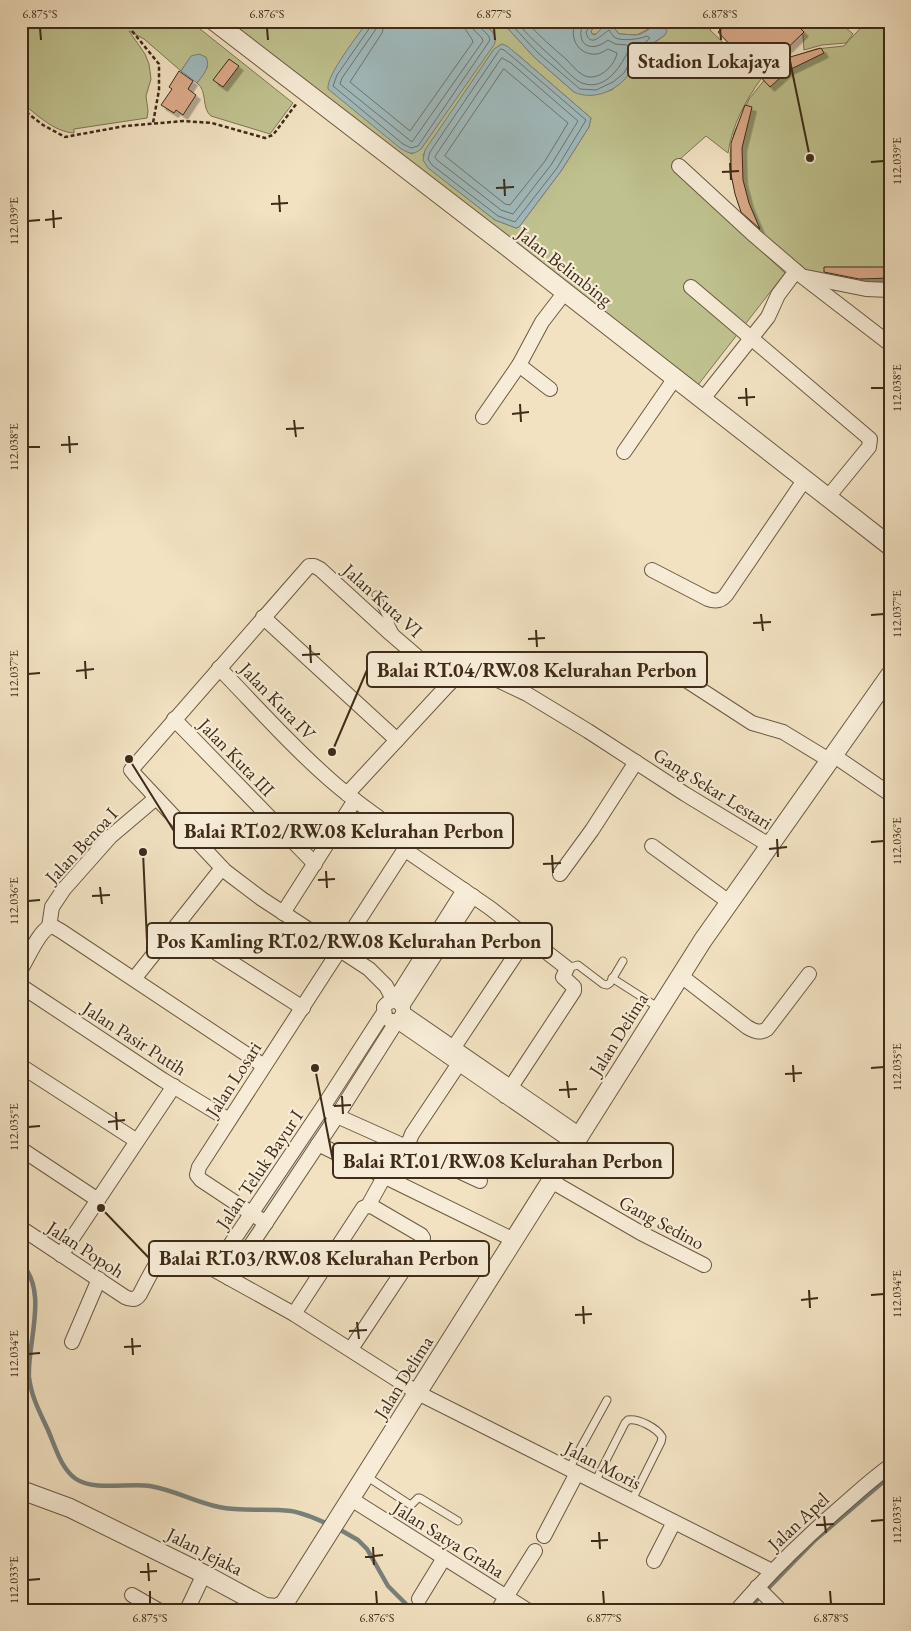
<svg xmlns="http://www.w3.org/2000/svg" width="911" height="1631" font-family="'EB Garamond',serif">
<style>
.green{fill:#bfc28f;stroke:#7e7654;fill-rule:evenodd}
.water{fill:#a0bbbe;stroke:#79817c}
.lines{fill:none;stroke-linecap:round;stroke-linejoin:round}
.shore{stroke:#6f736b;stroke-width:1}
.stream{stroke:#79817c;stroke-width:4.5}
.building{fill:#dcab8b;stroke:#3e2b18;filter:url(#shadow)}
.service-casing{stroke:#6b5942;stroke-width:9}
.minor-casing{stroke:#6b5942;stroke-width:16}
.tertiary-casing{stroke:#6b5942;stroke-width:20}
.path{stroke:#3e2b18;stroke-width:2.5;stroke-dasharray:4 2.5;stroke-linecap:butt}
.service{stroke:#f7ecd7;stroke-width:7}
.minor{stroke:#f7ecd7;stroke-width:14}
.tertiary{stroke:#f7ecd7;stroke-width:18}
.ticks{fill:none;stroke:#3e2b18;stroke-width:2}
.labels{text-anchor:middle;stroke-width:4.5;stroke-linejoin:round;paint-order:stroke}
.street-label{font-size:19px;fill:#3e2b18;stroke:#f7ecd7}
.leader{fill:none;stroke:#3e2b18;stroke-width:2}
.callout-dot{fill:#3e2b18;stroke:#f7ecd7;stroke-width:2}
.callout{fill:#f7ecd7;stroke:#3e2b18;stroke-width:2}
.callout-label{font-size:20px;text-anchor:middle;font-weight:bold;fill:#3e2b18}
.neatline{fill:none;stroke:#3e2b18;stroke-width:2}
.ticks-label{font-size:12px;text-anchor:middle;fill:#3e2b18}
</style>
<defs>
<filter id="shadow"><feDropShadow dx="4.5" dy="4.5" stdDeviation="0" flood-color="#0004"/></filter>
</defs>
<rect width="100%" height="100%" fill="#f2e2c2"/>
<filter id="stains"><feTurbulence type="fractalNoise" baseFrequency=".004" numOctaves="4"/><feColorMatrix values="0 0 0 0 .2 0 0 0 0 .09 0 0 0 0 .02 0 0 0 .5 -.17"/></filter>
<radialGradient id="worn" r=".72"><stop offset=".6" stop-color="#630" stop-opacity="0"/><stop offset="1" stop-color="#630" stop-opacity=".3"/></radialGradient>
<g class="green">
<path d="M31 21H190L293 103 270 134 211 116C201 108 208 91 197 83L208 66 190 58 181 71 144 39 129 31 145 54 149 64 151 79 146 96 148 111 147 118 74 129V133C54 132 36 114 21 102V31Z"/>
<path d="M226 21H368L343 57 411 154 421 149 495 41 493 32 480 21H501L534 57 574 92 592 95 612 90 631 71 640 54 666 34 656 25 637 35 619 34 615 29 616 26 619 22 718 21 710 30 761 79C745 101 732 126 728 153L706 136 671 167 785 273 698 385 637 341ZM502 44 518 55 591 118 589 127 561 171 519 227 516 228 495 220 429 168 423 155 494 49Z"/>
<path d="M599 21H609L597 34H592L591 31Z"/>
<path d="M809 21H838L853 34 846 43 822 45 804 50 803 35 800 31Z"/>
<path d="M867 21H890V287L811 277 748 224 738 203 731 174 730 153 734 133 749 99 766 78 795 56 816 49 844 46Z"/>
</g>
<g class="water">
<path d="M368 21H480C488 28 499 34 494 45L421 149C413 156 408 153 400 148L328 89C326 75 359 34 368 21Z"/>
<path d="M501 21H599L591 31 592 34 595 35 609 21H622L616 26 615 29 619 34C624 34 632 35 636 35 648 34 651 22 664 26L667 31 665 35C657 41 647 46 640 54 635 60 633 68 629 74 617 91 593 101 574 92L534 57Z"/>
<path d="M502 44 507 46 518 55 591 118 589 127 561 171 519 227 516 228 495 220 428 168 423 160 425 150 494 49Z"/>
<path d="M199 54 206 57C211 67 203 75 197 83L181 71 191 56Z"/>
</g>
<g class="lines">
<g class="shore">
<path d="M372 21 371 26 337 75 333 86 403 144 411 148 418 146 490 40C489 32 478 30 478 21"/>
<path d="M378 21 376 29 342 78 340 84 412 142 483 41 482 38 474 30 471 21"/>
<path d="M385 21 382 33 350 82 410 131 473 42C471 35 464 32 464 21"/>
<path d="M508 21 538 53 580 89 596 90 613 82 624 73 636 51 650 38 647 36C640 39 621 42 614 37 612 35 611 32 609 30 601 35 590 49 586 32L593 21"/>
<path d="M516 21C528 36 542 48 555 60 562 66 574 80 582 83 606 92 622 65 630 47L627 45 615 44 608 40C605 42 601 45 597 46 580 50 577 32 585 21"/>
<path d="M526 21C538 35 552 47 566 59 571 64 576 71 583 75 597 83 615 66 617 53L608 49C605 51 601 53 597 54 578 56 568 37 576 21"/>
<path d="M501 49 504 50 515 59 586 120 557 168 515 222 498 216 432 165 428 159 430 152 498 52Z"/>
<path d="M502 58 511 63 578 121 551 165 513 214 501 210 437 160 435 157Z"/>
<path d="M504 69 568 123 545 161 510 205 505 204 445 156Z"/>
</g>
<g class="stream">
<path d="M21 1263C49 1291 27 1343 29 1377 31 1396 40 1413 48 1430 55 1446 61 1469 76 1479 94 1491 129 1483 150 1486 174 1490 195 1502 219 1507 243 1512 267 1508 291 1511 304 1513 317 1519 330 1525"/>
<path d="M337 1528 358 1540 367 1549 388 1586 412 1610"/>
<path d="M747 1610 815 1540 890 1476"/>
</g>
</g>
<g class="building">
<path d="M730 21H793L804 32 773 62 821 48 824 53 789 70 770 87 718 32Z"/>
<path d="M229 59 239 66 223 87 213 80Z"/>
<path d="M179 71 193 81 188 89 196 95 183 115 176 110 174 113 161 105 172 89 169 87Z"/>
<path d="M745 105 752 107 742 148 743 180 749 203 760 229 741 212 735 194 731 174V143Z"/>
<path d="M824 267H890V278L859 279 824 272Z"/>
</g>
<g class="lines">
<defs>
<g id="service">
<path d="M376 595 395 633"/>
<path d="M567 968 578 965 603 984 607 985 610 983 623 961"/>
<path d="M612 978 659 1008"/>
<path d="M569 1469 607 1400"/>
<path d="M366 1476 409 1504H412L418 1498H420L458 1521"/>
<path d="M595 1482 625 1423 628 1420C638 1418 657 1428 662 1437L661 1442 632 1500"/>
</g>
<g id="minor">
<path d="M679 166 755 236 803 277 890 344"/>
<path d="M806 277 866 289 890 290"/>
<path d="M691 287 870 439 869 447 828 497"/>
<path d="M519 365 550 389"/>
<path d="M702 400 768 317 778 295 796 271"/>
<path d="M483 417 519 365 542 322 565 292"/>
<path d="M624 452 675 378"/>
<path d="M652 570 708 599C716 602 721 601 726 595L805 479"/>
<path d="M263 617 397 740"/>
<path d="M219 668C257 707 294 749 335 784 356 802 379 818 402 834L407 841 403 852 199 1167 197 1175 201 1180 266 1223"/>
<path d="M675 673 752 723 783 732 829 760"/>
<path d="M449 684 391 634 320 569 314 566H309L131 770 135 775 225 871 262 899 369 969 386 986 394 1001 464 890"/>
<path d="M174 719 315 864"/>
<path d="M833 755 890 794"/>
<path d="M347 794 459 673 468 669 481 672 527 694 588 731 685 794 769 845"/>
<path d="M652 846 729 902"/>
<path d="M404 849 490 908 567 968 563 977 574 987V991L505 1096"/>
<path d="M560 874 592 830 636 762"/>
<path d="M283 913 355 800"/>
<path d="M49 927H54L61 931 264 1066"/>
<path d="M49 927 52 907 64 889 110 837 156 798"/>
<path d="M176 927 303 1008"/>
<path d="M21 969C28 958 38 933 49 927"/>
<path d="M680 975 747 1027C754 1031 760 1034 767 1029L809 974"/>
<path d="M134 979 222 868"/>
<path d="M21 986 163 1080 229 1120"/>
<path d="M402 1006 473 896"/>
<path d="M403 1013 580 1135"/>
<path d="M397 1021 574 1143"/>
<path d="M448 1056 528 936"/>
<path d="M464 1056 412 1134 408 1144 413 1150 480 1181"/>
<path d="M21 1066 137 1141"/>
<path d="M330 1112 337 1116 413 1150"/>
<path d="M318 1144 514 1240"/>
<path d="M21 1149 98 1200"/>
<path d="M551 1181 641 1233 704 1265"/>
<path d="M368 1206 384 1177"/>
<path d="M21 1228 125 1297C131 1300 136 1300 140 1294 145 1285 160 1251 171 1250 178 1250 186 1255 193 1258L294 1314 418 1393 772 1571"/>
<path d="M61 1255 174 1086"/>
<path d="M214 1269 323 1107 383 1014"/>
<path d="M229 1278 337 1116 397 1021C413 1009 394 992 384 1007L385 1017 391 1021H397"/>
<path d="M294 1314 363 1208 368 1206 373 1207 421 1235 423 1238 422 1242 351 1349"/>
<path d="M72 1342 99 1279"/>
<path d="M351 1499 527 1610"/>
<path d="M544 1536 577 1473"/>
<path d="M654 1561 674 1522"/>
<path d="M757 1587 780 1610"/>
<path d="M132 1595 158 1610"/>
<path d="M419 1599 444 1558"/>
<path d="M187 1610 204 1574"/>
<path d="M498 1610 535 1551"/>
<path d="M737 1610C770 1572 805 1538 843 1505 858 1492 873 1478 890 1466"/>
</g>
<g id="tertiary">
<path d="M214 21 501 242 890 546"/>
<path d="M21 1490 70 1508 204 1574 265 1607 277 1608 284 1604 703 940 890 675"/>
</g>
</defs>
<use href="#service" class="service-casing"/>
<use href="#minor" class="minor-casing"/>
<use href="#tertiary" class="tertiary-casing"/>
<g class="path">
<path d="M132 31 159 64V90L153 123"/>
<path d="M21 108 43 125 65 137 125 126 184 121 212 123 265 138 273 135 297 103"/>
</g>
<use href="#service" class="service"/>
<use href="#minor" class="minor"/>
<use href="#tertiary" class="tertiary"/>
</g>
<path class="ticks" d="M40 28 41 40M267 28 268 40M494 28 495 40M720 28 721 40M871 162 884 161M730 163 731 180M722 172 739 171M504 179 505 196M496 188 514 187M279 195 280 212M271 204 288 203M53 210 54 228M45 220 62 218M28 221 40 220M746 388 747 406M871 388H884M738 398 755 397M520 404 521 422M512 414 529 412M294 420 296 437M286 429 304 428M69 436 70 453M61 445 78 444M28 447H40M761 614 763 631M871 615 884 614M753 623 771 622M536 630 537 647M528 639 545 638M310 645 311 663M302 655 320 654M85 661 86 679M76 671 94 669M28 674 40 673M777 839 778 857M871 842 884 841M769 849 787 847M552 855 553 873M543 864 561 863M326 871 327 888M318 880 335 879M100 887 102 904M92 896 110 895M28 901 40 900M793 1065 794 1082M871 1068 884 1067M785 1074 802 1073M567 1081 569 1098M559 1090 577 1089M342 1096 343 1114M334 1106 351 1105M116 1112 117 1130M108 1122 125 1120M28 1127 40 1126M809 1290 810 1308M871 1295 884 1294M801 1300 818 1298M583 1306 584 1324M575 1315 592 1314M357 1322 359 1339M349 1331 367 1330M132 1338 133 1355M124 1347 141 1346M28 1354 40 1353M824 1516 826 1533M871 1521 884 1520M816 1525 834 1524M599 1532 600 1549M591 1541 608 1540M373 1547 374 1565M365 1557 383 1555M148 1563 149 1581M140 1572 157 1571M28 1580 40 1579M150 1591V1604M376 1591 377 1604M603 1591 604 1604M830 1591 831 1604"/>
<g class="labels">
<g class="street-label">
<text transform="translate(565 266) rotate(38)" y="7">Jalan Belimbing</text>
<text transform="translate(383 600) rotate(42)" y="7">Jalan Kuta VI</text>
<text transform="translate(278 701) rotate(46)" y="7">Jalan Kuta IV</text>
<text transform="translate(237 757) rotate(46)" y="7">Jalan Kuta III</text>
<text transform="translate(713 788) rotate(32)" y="7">Gang Sekar Lestari</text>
<text transform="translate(81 845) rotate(-47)" y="7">Jalan Benoa I</text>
<text transform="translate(618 1034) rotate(-58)" y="7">Jalan Delima</text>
<text transform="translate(135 1038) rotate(33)" y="7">Jalan Pasir Putih</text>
<text transform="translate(233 1079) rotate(-57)" y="7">Jalan Losari</text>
<text transform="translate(259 1169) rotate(-56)" y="7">Jalan Teluk Bayur I</text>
<text transform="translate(662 1222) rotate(28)" y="7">Gang Sedino</text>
<text transform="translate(86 1249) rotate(33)" y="7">Jalan Popoh</text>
<text transform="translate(403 1377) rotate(-58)" y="7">Jalan Delima</text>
<text transform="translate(603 1465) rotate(27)" y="7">Jalan Moris</text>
<text transform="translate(798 1521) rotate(-43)" y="7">Jalan Apel</text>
<text transform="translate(449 1539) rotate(32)" y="7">Jalan Satya Graha</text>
<text transform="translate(205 1551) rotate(27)" y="7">Jalan Jejaka</text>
</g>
</g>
<path class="leader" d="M810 158L790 61M332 752L367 670M129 759L174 831M143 852L147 941M315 1068L333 1161M101 1208L149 1258"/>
<g class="callout-dot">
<circle cx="810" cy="158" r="5"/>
<circle cx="332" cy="752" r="5"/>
<circle cx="129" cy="759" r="5"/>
<circle cx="143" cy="852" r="5"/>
<circle cx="315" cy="1068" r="5"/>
<circle cx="101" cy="1208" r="5"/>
</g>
<g class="callout">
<rect x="628" y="43" width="162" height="35" rx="5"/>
<rect x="367" y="652" width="340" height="35" rx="5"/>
<rect x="174" y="813" width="339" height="35" rx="5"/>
<rect x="147" y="923" width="405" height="35" rx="5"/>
<rect x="333" y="1143" width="340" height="35" rx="5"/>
<rect x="149" y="1241" width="340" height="35" rx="5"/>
</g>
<g class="callout-label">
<text x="709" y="68">Stadion Lokajaya</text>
<text x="537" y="677">Balai RT.04/RW.08 Kelurahan Perbon</text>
<text x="344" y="838">Balai RT.02/RW.08 Kelurahan Perbon</text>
<text x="349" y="948">Pos Kamling RT.02/RW.08 Kelurahan Perbon</text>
<text x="503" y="1168">Balai RT.01/RW.08 Kelurahan Perbon</text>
<text x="319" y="1265">Balai RT.03/RW.08 Kelurahan Perbon</text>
</g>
<rect width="911" height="1631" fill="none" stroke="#f2e2c2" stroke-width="55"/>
<rect x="28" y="28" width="856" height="1576" class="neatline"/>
<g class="ticks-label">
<text x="40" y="18">6.875°S</text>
<text x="267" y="18">6.876°S</text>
<text x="494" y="18">6.877°S</text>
<text x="720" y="18">6.878°S</text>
<text transform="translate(897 161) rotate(-90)" y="4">112.039°E</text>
<text transform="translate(14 221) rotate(-90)" y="4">112.039°E</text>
<text transform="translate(897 388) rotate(-90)" y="4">112.038°E</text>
<text transform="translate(14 447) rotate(-90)" y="4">112.038°E</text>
<text transform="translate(897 614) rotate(-90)" y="4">112.037°E</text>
<text transform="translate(14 674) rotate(-90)" y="4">112.037°E</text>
<text transform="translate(897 841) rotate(-90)" y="4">112.036°E</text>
<text transform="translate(14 901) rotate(-90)" y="4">112.036°E</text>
<text transform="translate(897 1067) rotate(-90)" y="4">112.035°E</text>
<text transform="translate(14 1127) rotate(-90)" y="4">112.035°E</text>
<text transform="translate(897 1294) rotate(-90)" y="4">112.034°E</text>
<text transform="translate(14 1354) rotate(-90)" y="4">112.034°E</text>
<text transform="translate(897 1520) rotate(-90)" y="4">112.033°E</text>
<text transform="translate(14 1580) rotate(-90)" y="4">112.033°E</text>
<text x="150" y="1622">6.875°S</text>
<text x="377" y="1622">6.876°S</text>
<text x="604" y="1622">6.877°S</text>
<text x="831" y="1622">6.878°S</text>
</g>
<rect width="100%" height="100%" filter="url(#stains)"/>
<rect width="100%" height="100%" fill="url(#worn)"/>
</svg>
